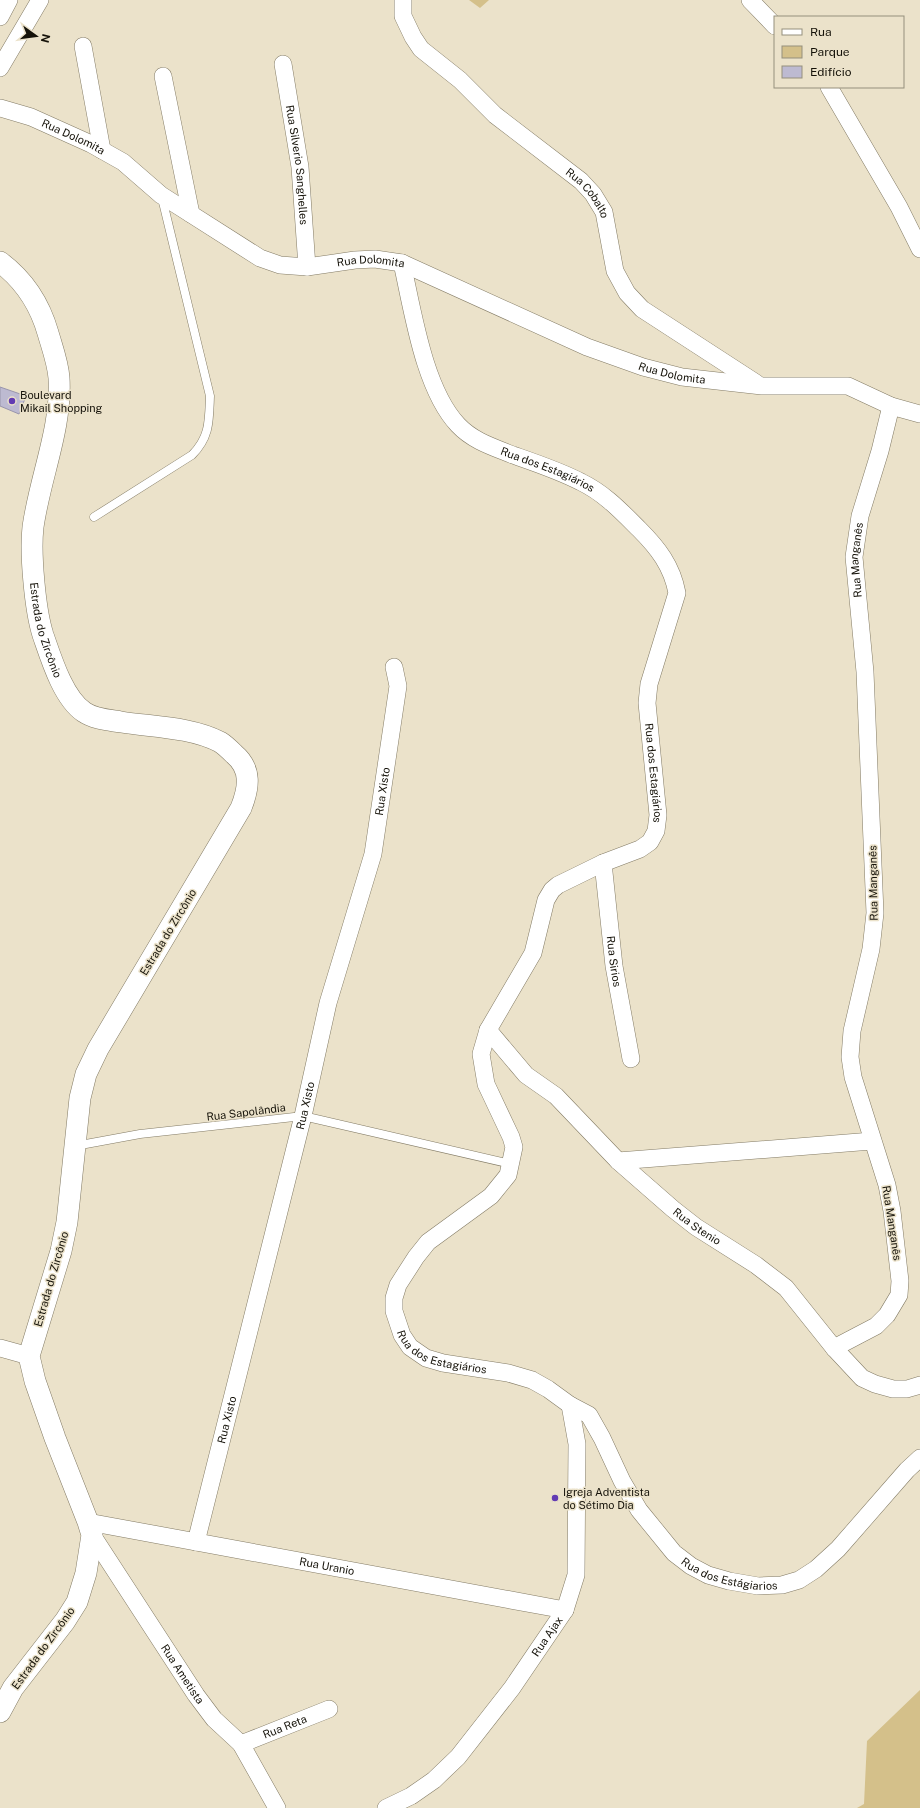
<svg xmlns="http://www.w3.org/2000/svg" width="920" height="1808" font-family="'Public Sans',sans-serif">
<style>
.green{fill:#d4c08a}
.building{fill:#bdbad1;stroke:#9995ac}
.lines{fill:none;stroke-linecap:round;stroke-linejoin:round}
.service-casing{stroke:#837b65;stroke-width:9}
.minor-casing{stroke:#837b65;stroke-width:18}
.tertiary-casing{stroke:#837b65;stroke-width:22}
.service{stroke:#fff;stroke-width:8}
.minor{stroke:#fff;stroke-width:17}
.tertiary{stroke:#fff;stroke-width:21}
.poi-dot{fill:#623bb3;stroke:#ebe2ca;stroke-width:1.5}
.labels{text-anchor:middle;stroke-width:3;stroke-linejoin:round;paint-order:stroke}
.street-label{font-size:11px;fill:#151209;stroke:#ebe2ca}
.poi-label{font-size:11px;fill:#151209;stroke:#ebe2ca;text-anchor:start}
</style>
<rect width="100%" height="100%" fill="#ebe2ca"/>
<g class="green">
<path d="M469 0H489L480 8Z"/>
<path d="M920 1690V1808H857L864 1804 867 1741Z"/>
</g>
<path class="building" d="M0 387 26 396 19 414 0 406Z"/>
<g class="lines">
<defs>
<g id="service">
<path d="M94 517 192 455C210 437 209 421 210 396L162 198"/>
<path d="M75 1146 140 1134 303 1116 511 1164"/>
</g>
<g id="minor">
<path id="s1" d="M403 0V16L413 37 421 49 460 80 495 115 581 181 593 194 604 212 615 271 627 293 642 309 756 383"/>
<path d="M750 0 775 26"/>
<path d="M0 17 9 0"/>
<path d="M83 46 102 150"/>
<path id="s2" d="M283 64 300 167 307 267"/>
<path d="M0 68 40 0"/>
<path d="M163 76 191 214"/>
<path d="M829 87 899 207 920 249"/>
<path id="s3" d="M0 108 31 117 91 144 123 162 161 195 260 258 280 265 307 267 355 260 375 259 402 263 587 347 643 367 682 377 762 386H848L891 406 920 414"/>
<path id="s4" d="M402 263C413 312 424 389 458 425 473 441 493 447 513 455 536 463 560 471 581 482 604 493 621 511 639 529 658 548 672 566 677 593L649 684 647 703 658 815 656 831 650 842 640 849 603 863 558 885 552 890 546 900 533 953 488 1030 481 1054 486 1084 511 1137 514 1147 508 1175 491 1196 428 1242 416 1257 398 1285 394 1298V1311L402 1335 410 1347 426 1358 443 1363 508 1373 532 1380 548 1389 570 1405 589 1415 602 1438 622 1481 639 1510 674 1553 691 1566 708 1575 729 1581 758 1586 782 1585 799 1580 816 1569 838 1549 907 1470 920 1458"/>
<path id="s5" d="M603 863 614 966 631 1059"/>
<path id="s6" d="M488 1030 526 1075 556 1096 618 1161 673 1209 696 1227 756 1265 786 1288 834 1348 862 1378 875 1384 893 1389H907L920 1385"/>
<path d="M618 1161 872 1141"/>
<path d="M0 1348 29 1356"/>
<path id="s7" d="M834 1348 876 1326 887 1315 899 1295 900 1281 892 1211 887 1185 853 1077 850 1057 852 1031 871 949 875 913 865 672 854 557 860 516 880 451 891 406"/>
<path id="s8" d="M88 1522 565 1610"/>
<path id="s9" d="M92 1535 196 1695 214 1719 241 1744 277 1808"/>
<path id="s10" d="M196 1542 303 1116 328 1003 373 854 398 686 394 667"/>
<path id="s11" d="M241 1744 329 1709"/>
<path id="s12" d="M386 1808 411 1796 434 1780 458 1757 512 1688 565 1610 576 1575 577 1444 570 1405"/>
</g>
<g id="tertiary">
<path id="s13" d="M0 262C24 280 40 305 48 333 52 347 58 363 59 378 62 428 40 477 33 527 30 553 35 610 43 635 51 658 63 698 84 712 94 719 109 720 121 722 153 727 191 727 220 742 225 745 230 750 234 754 252 769 249 788 241 808L98 1049 86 1074 80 1098 67 1222 61 1251 29 1356 35 1381 55 1438 88 1522 92 1535 86 1573 77 1602 65 1621 13 1688 0 1712"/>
</g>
</defs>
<use href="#service" class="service-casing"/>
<use href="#minor" class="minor-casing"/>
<use href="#tertiary" class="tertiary-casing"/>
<use href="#service" class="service"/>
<use href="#minor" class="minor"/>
<use href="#tertiary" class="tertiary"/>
</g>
<g class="poi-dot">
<circle cx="12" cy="401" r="4"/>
<circle cx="555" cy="1498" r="4"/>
</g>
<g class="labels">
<g class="street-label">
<text dy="4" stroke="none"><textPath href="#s3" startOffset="79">Rua Dolomita</textPath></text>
<text dy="4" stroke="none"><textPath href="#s2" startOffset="102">Rua Silverio Sanghelles</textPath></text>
<text dy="4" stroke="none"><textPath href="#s1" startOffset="275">Rua Cobalto</textPath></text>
<text dy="4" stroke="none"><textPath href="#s3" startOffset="415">Rua Dolomita</textPath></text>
<text dy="4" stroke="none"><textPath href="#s3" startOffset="739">Rua Dolomita</textPath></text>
<text dy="4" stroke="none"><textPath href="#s4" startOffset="274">Rua dos Estagiários</textPath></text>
<text dy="4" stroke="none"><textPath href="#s7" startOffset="831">Rua Manganês</textPath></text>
<text dy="4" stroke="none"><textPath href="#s13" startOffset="390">Estrada do Zircônio</textPath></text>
<text dy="4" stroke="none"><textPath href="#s4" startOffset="645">Rua dos Estagiários</textPath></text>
<text dy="4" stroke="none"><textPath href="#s10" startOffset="774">Rua Xisto</textPath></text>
<text transform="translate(873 883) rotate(-91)" y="4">Rua Manganês</text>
<text transform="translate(168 932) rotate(-59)" y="4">Estrada do Zircônio</text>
<text dy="4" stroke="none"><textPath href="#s5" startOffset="99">Rua Sirios</textPath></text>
<text dy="4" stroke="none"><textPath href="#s10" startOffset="450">Rua Xisto</textPath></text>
<text transform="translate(246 1112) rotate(-7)" y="4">Rua Sapolândia</text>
<text transform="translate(892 1223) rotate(81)" y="4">Rua Manganês</text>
<text dy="4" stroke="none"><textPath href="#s6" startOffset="288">Rua Stenio</textPath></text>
<text transform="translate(51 1279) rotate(-74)" y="4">Estrada do Zircônio</text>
<text dy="4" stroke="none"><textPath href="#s4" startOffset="1389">Rua dos Estagiários</textPath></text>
<text dy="4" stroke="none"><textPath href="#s10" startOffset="126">Rua Xisto</textPath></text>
<text dy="4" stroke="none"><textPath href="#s8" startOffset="243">Rua Uranio</textPath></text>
<text dy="4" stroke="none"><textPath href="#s4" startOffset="1777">Rua dos Estágiarios</textPath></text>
<text dy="4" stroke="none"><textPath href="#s12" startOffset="239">Rua Ajax</textPath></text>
<text transform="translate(43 1648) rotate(-54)" y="4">Estrada do Zircônio</text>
<text dy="4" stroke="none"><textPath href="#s9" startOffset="166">Rua Ametista</textPath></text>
<text dy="4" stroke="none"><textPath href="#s11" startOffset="47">Rua Reta</textPath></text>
</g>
<g class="poi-label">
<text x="20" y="399">Boulevard<tspan x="20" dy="13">Mikail Shopping</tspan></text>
<text x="563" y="1496">Igreja Adventista<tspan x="563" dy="13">do Sétimo Dia</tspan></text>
</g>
</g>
<rect x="774" y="16" width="130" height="72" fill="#ebe2ca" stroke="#958f7d"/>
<rect x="782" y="29" width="20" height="6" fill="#ffffff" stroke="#958f7d"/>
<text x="810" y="36" font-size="12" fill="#151209">Rua</text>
<rect x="782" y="46" width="20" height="12" fill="#d4c08a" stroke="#958f7d"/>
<text x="810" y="56" font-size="12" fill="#151209">Parque</text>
<rect x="782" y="66" width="20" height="12" fill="#bdbad1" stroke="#958f7d"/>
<text x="810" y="76" font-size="12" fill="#151209">Edifício</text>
<g transform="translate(36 36) rotate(104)" stroke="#ebe2ca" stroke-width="3" paint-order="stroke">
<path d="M0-3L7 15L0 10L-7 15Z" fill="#151209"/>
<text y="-6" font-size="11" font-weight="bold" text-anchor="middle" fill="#151209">N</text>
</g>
</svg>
